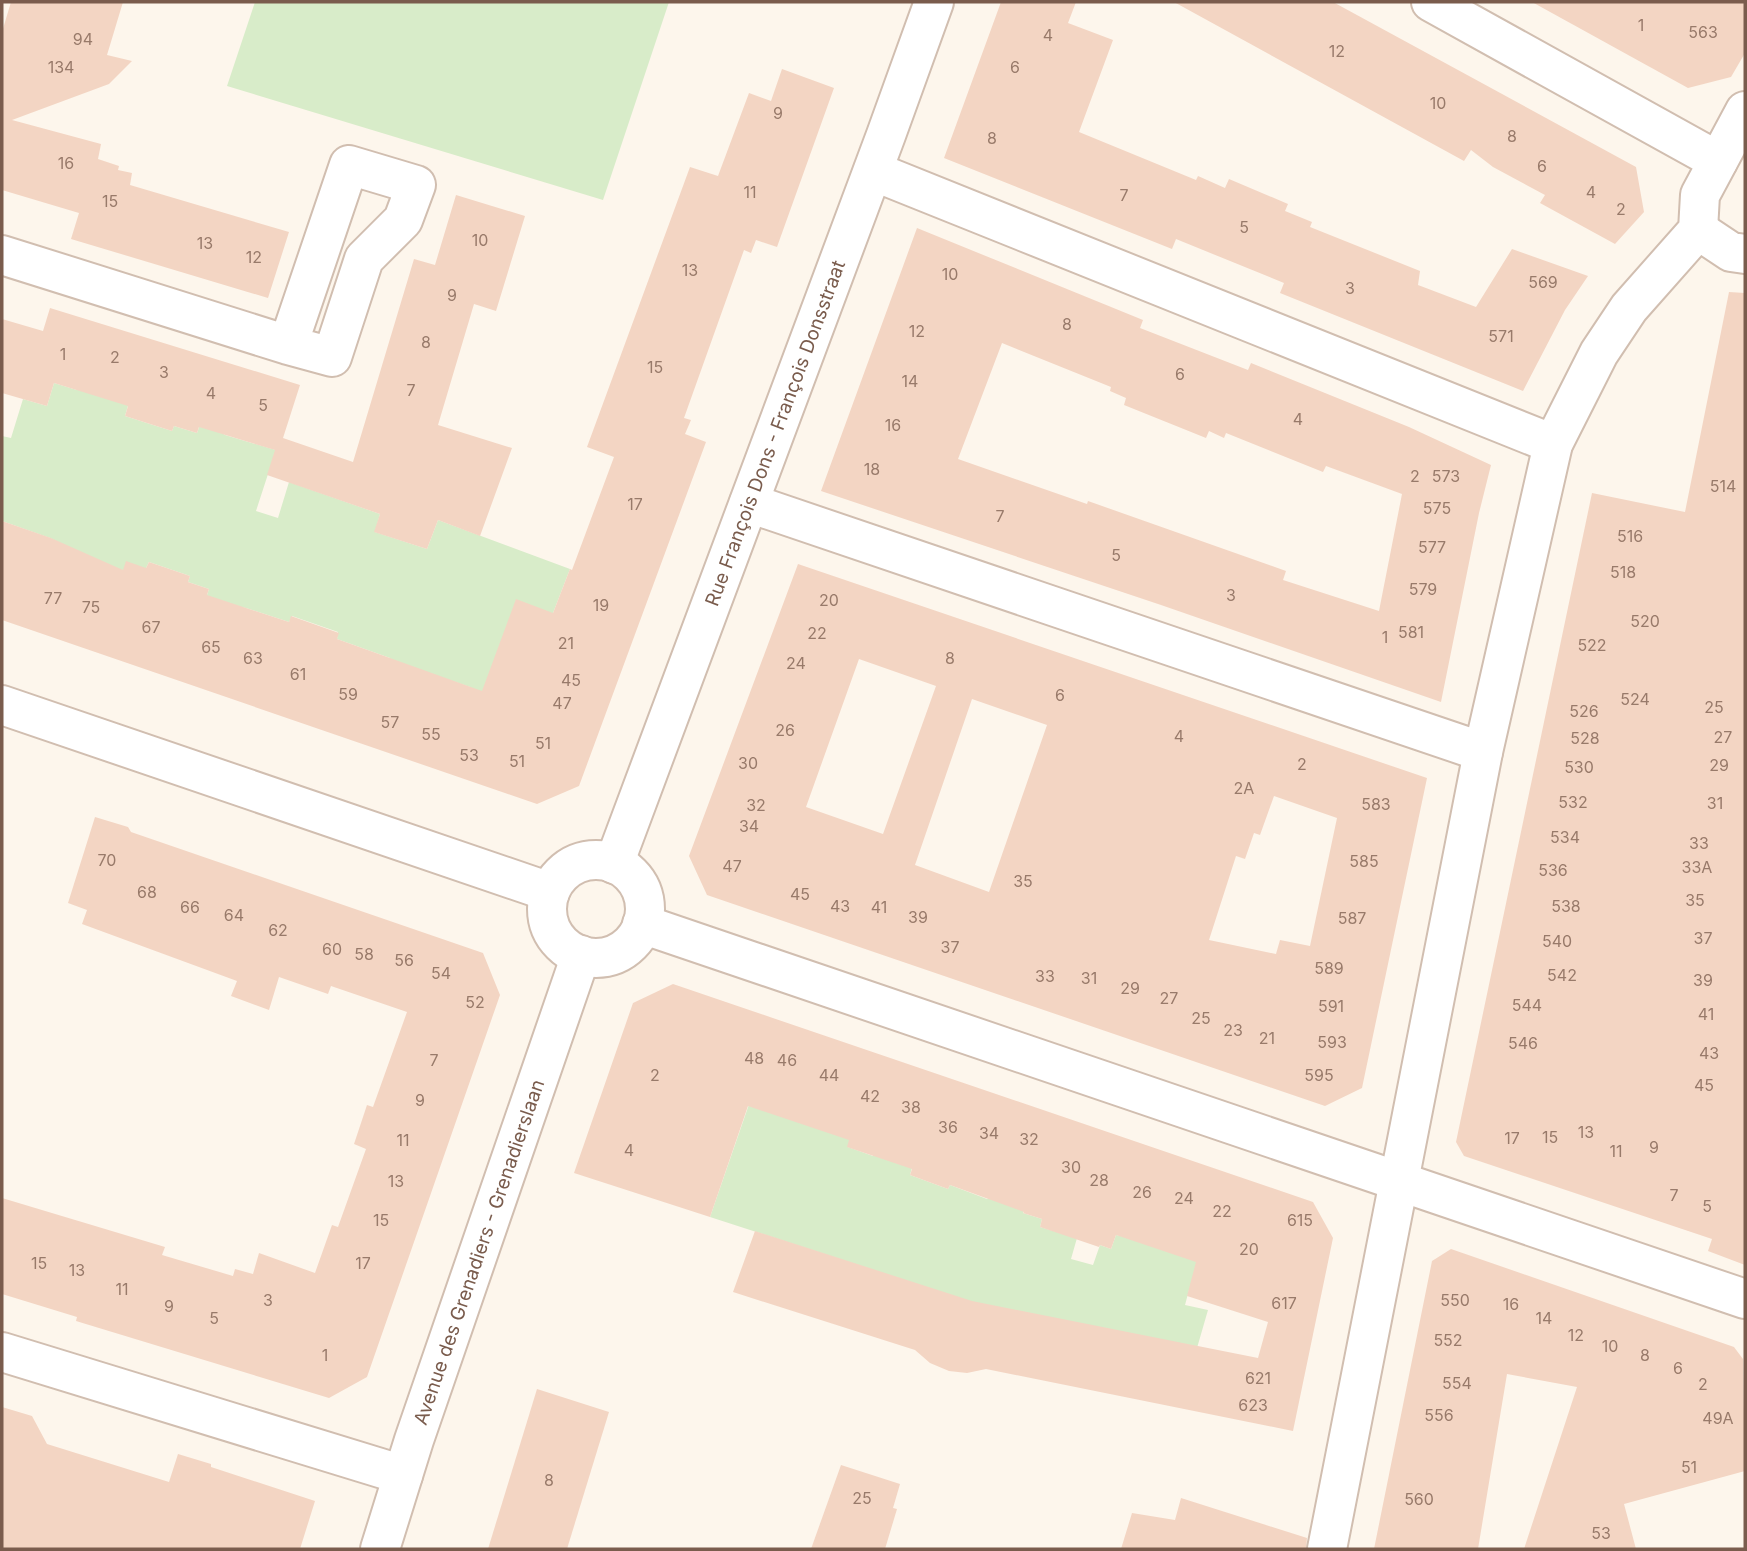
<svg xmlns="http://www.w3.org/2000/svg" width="1747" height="1551" font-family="Inter,sans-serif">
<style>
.green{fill:#d8ecc9}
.building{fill:#f3d5c3;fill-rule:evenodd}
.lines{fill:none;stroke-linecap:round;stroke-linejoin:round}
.minor-casing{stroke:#d1beb0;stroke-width:42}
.minor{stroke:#fff;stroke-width:38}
.labels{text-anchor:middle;stroke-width:6;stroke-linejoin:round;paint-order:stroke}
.number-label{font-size:16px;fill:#987a6a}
.street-label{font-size:19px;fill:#7a5c4d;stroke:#fffaf3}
</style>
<rect width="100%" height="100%" fill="#fdf6ec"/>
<g class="green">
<path d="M255 2H669L603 200 227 86Z"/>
<path d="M82 376 132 392 125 416 172 431 174 426 197 433 202 419 225 435 279 451 269 471 256 511 278 518 289 482 380 514 375 532 427 549 438 520 570 569 553 613 502 724 470 687 429 673 389 662 390 658 337 639 338 632 292 616 289 622 246 608 205 601 209 589 188 582 190 576 149 562 146 568 122 574 50 538 2 521V436L11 438 23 399 47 406 54 383 77 390Z"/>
<path d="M755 1087 852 1134 848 1147 873 1156 879 1139 913 1164 910 1175 948 1189 950 1185 987 1199 1036 1177 1023 1213 1042 1219 1040 1227 1077 1238 1071 1259 1093 1265 1100 1245 1111 1249 1116 1235 1227 1259 1189 1290 1185 1305 1208 1310 1197 1348 972 1302 710 1217Z"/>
</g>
<g class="building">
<path d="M11 2H123L107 55 132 61 109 84 12 120 101 144 98 159 119 166 118 170 132 173 130 185 289 232 268 298 71 239 79 213 2 190V32Z"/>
<path d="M1001 2H1076L1068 23 1113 40 1079 132 1196 180 1198 176 1225 188 1229 179 1288 204 1285 211 1312 222 1310 227 1420 271 1418 285 1476 307 1512 249 1588 276 1565 310 1523 391 1280 293 1284 283 1176 239 1172 249 944 158Z"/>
<path d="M1174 2H1333L1636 167 1644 212 1615 244 1540 203 1545 195 1493 167 1471 150 1464 161Z"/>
<path d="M1532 2H1745V53L1731 77 1688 88Z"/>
<path d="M782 69 834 88 777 247 756 240 751 253 744 250 684 418 691 420 685 434 706 442 579 786 537 804 2 620V521L51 538 123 570 126 561 146 568 149 562 190 576 188 582 209 589 207 595 289 622 291 616 339 633 337 639 482 691 516 599 553 613 570 569 572 570 614 457 587 447 690 167 718 176 749 93 771 101Z"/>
<path d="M456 195 525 216 496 311 474 304 438 425 512 448 480 536 438 520 427 549 374 532 380 514 267 475 275 450 199 427 197 433 174 426 172 431 125 416 128 406 54 383 47 406 2 393V319L43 331 50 308 300 385 283 438 353 462 414 259 435 265Z"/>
<path d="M917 228 1143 320 1140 328 1248 370 1251 363 1409 427 1491 465 1479 513 1441 702 1161 605 821 491ZM1002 343 1111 387 1110 391 1126 398 1124 405 1206 438 1209 431 1224 438 1226 433 1323 472 1326 466 1402 494 1379 611 1283 580 1286 571 1088 501 1087 504 958 459Z"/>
<path d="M1729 292 1745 293V1265L1708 1251 1712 1239 1464 1156 1456 1142 1592 493 1685 512Z"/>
<path d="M798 564 1427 778 1362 1088 1325 1106 707 895 689 856ZM859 659 936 686 883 834 806 807ZM972 699 1047 725 989 892 915 865ZM1274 796 1337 818 1310 946 1280 940 1276 954 1209 940 1236 856 1245 859 1254 833 1260 835Z"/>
<path d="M95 817 128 827 131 832 483 953 500 995 367 1377 329 1398 76 1321 77 1317 2 1294V1198L165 1247 162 1255 233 1276 235 1269 253 1274 259 1253 315 1273 332 1225 338 1227 366 1149 354 1144 367 1105 373 1107 407 1012 331 986 328 994 279 977 269 1010 231 996 237 981 82 924 87 910 68 903Z"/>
<path d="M673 984 1313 1202 1333 1238 1293 1431 986 1369 967 1373 949 1371 930 1363 915 1350 733 1292 755 1231 972 1301 1258 1358 1268 1322 1187 1296 1196 1262 1116 1235 1111 1249 1100 1245 1099 1247 1040 1227 1042 1219 1023 1213 1024 1212 950 1185 948 1189 910 1175 912 1169 847 1147 849 1140 748 1106 710 1217 574 1173 633 1003Z"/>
<path d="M1451 1249 1734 1347 1743 1359 1745 1471 1624 1504 1636 1549H1524L1577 1387 1507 1374 1478 1549H1374L1432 1261Z"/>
<path d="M537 1389 609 1412 567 1549H488Z"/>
<path d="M2 1407 32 1416 47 1444 169 1482 178 1454 211 1464V1467L315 1501 300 1549H2Z"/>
<path d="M841 1465 900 1484 893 1508 897 1509 885 1549H811Z"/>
<path d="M1181 1498 1307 1538 1306 1549H1121L1132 1513 1175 1520Z"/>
</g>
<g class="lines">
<defs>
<g id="minor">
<path d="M1431 2 1718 161"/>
<path d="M873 171 1553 444"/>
<path d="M1698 230 1731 252 1745 254"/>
<path d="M2 255 288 345 332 357 364 259 403 220 416 185 349 165 288 345"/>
<path d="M749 503 1483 752"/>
<path d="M2 705 550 892"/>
<circle cx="596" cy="909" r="49"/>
<path id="s1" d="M614 864 886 135 934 2"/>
<path d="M642 924 1745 1299"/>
<path d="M2 1352 403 1475"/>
<path id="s2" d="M380 1549 414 1440 581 955"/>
<path d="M1327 1549 1483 752 1553 444 1599 353 1629 308 1698 230 1700 195 1745 111"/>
</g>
</defs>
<use href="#minor" class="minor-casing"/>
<use href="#minor" class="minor"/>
</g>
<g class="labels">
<g class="number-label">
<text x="1641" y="31">1</text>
<text x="1703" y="38">563</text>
<text x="1048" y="41">4</text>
<text x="83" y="45">94</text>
<text x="1337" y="57">12</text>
<text x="61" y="73">134</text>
<text x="1015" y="73">6</text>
<text x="1438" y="109">10</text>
<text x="778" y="119">9</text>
<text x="1512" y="142">8</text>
<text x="992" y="144">8</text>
<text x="66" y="169">16</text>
<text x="1542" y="172">6</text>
<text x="750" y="198">11</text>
<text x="1591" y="198">4</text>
<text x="1124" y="201">7</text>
<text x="110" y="207">15</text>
<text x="1621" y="215">2</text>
<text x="1244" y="233">5</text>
<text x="480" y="246">10</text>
<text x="205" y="249">13</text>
<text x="254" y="263">12</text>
<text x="690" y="276">13</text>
<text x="950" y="280">10</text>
<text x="1543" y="288">569</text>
<text x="1350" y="294">3</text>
<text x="452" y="301">9</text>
<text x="1067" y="330">8</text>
<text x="917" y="337">12</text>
<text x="1501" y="342">571</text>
<text x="426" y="348">8</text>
<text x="63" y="360">1</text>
<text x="115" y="363">2</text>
<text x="655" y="373">15</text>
<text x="164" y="378">3</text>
<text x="1180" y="380">6</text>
<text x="910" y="387">14</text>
<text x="411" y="396">7</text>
<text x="211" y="399">4</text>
<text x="263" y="411">5</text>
<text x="1298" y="425">4</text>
<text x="893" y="431">16</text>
<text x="872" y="475">18</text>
<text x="1415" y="482">2</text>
<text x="1446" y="482">573</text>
<text x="1723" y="492">514</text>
<text x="635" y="510">17</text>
<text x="1437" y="514">575</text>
<text x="1000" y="522">7</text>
<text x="1630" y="542">516</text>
<text x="1432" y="553">577</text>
<text x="1116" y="561">5</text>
<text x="1623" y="578">518</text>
<text x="1423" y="595">579</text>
<text x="1231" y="601">3</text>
<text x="53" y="604">77</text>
<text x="829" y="606">20</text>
<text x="601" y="611">19</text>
<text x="91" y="613">75</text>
<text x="1645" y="627">520</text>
<text x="151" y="633">67</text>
<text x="1411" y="638">581</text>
<text x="817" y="639">22</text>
<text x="1385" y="643">1</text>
<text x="566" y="649">21</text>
<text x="1592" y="651">522</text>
<text x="211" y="653">65</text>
<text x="253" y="664">63</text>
<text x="950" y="664">8</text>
<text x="796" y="669">24</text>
<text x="298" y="680">61</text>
<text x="571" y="686">45</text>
<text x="348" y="700">59</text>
<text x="1060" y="701">6</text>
<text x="1635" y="705">524</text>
<text x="562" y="709">47</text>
<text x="1714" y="713">25</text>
<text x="1584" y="717">526</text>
<text x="390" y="728">57</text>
<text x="785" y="736">26</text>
<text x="431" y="740">55</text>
<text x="1179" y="742">4</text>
<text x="1723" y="743">27</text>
<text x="1585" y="744">528</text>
<text x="543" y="749">51</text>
<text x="469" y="761">53</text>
<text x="517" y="767">51</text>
<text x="748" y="769">30</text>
<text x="1302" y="770">2</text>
<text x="1719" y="771">29</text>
<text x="1579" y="773">530</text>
<text x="1244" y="794">2A</text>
<text x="1573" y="808">532</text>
<text x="1715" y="809">31</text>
<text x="1376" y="810">583</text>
<text x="756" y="811">32</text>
<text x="749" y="832">34</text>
<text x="1565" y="843">534</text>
<text x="1699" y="849">33</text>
<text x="107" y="866">70</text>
<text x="1364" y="867">585</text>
<text x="732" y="872">47</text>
<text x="1697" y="873">33A</text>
<text x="1553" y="876">536</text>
<text x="1023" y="887">35</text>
<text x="147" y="898">68</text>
<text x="800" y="900">45</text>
<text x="1695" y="906">35</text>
<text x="840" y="912">43</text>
<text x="1566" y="912">538</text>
<text x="190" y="913">66</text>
<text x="879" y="913">41</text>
<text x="234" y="921">64</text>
<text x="918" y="923">39</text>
<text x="1352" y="924">587</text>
<text x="278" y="936">62</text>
<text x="1703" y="944">37</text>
<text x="1557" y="947">540</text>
<text x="950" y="953">37</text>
<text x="332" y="955">60</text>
<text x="364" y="960">58</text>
<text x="404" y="966">56</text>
<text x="1329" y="974">589</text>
<text x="441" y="979">54</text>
<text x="1562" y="981">542</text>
<text x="1045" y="982">33</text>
<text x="1089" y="984">31</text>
<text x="1703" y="986">39</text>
<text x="1130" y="994">29</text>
<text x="1169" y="1004">27</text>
<text x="475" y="1008">52</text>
<text x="1527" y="1011">544</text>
<text x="1331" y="1012">591</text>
<text x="1706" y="1020">41</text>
<text x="1201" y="1024">25</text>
<text x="1233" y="1036">23</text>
<text x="1267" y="1044">21</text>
<text x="1332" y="1048">593</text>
<text x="1523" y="1049">546</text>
<text x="1709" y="1059">43</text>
<text x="754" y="1064">48</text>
<text x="434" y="1066">7</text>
<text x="787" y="1066">46</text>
<text x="655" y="1081">2</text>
<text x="829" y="1081">44</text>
<text x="1319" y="1081">595</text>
<text x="1704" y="1091">45</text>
<text x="870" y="1102">42</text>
<text x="420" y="1106">9</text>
<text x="911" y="1113">38</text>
<text x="948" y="1133">36</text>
<text x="1586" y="1138">13</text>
<text x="989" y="1139">34</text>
<text x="1550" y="1143">15</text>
<text x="1512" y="1144">17</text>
<text x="1029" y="1145">32</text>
<text x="403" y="1146">11</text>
<text x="1654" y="1153">9</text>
<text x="629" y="1156">4</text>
<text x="1616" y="1157">11</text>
<text x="1071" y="1173">30</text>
<text x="1099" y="1186">28</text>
<text x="396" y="1187">13</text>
<text x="1142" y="1198">26</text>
<text x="1674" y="1201">7</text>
<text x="1184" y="1204">24</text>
<text x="1707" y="1212">5</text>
<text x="1222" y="1217">22</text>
<text x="381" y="1226">15</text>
<text x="1300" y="1226">615</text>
<text x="1249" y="1255">20</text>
<text x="39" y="1269">15</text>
<text x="363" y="1269">17</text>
<text x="77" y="1276">13</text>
<text x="122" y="1295">11</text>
<text x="268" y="1306">3</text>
<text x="1455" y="1306">550</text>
<text x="1284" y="1309">617</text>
<text x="1511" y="1310">16</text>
<text x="169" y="1312">9</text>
<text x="214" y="1324">5</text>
<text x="1544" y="1324">14</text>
<text x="1576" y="1341">12</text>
<text x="1448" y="1346">552</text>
<text x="1610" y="1352">10</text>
<text x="325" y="1361">1</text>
<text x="1645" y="1361">8</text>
<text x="1678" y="1374">6</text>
<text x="1258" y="1384">621</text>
<text x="1457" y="1389">554</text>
<text x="1703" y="1390">2</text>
<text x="1253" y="1411">623</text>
<text x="1439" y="1421">556</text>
<text x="1718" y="1424">49A</text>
<text x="1689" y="1473">51</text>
<text x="549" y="1486">8</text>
<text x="862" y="1504">25</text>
<text x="1419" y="1505">560</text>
<text x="1601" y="1539">53</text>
</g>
<g class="street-label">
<text dy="7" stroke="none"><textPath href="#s1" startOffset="460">Rue François Dons - François Donsstraat</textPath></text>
<text dy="7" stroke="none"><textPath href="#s2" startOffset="313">Avenue des Grenadiers - Grenadierslaan</textPath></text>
</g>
</g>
<rect width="1747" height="1551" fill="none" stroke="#7a5c4d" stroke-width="7"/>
</svg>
